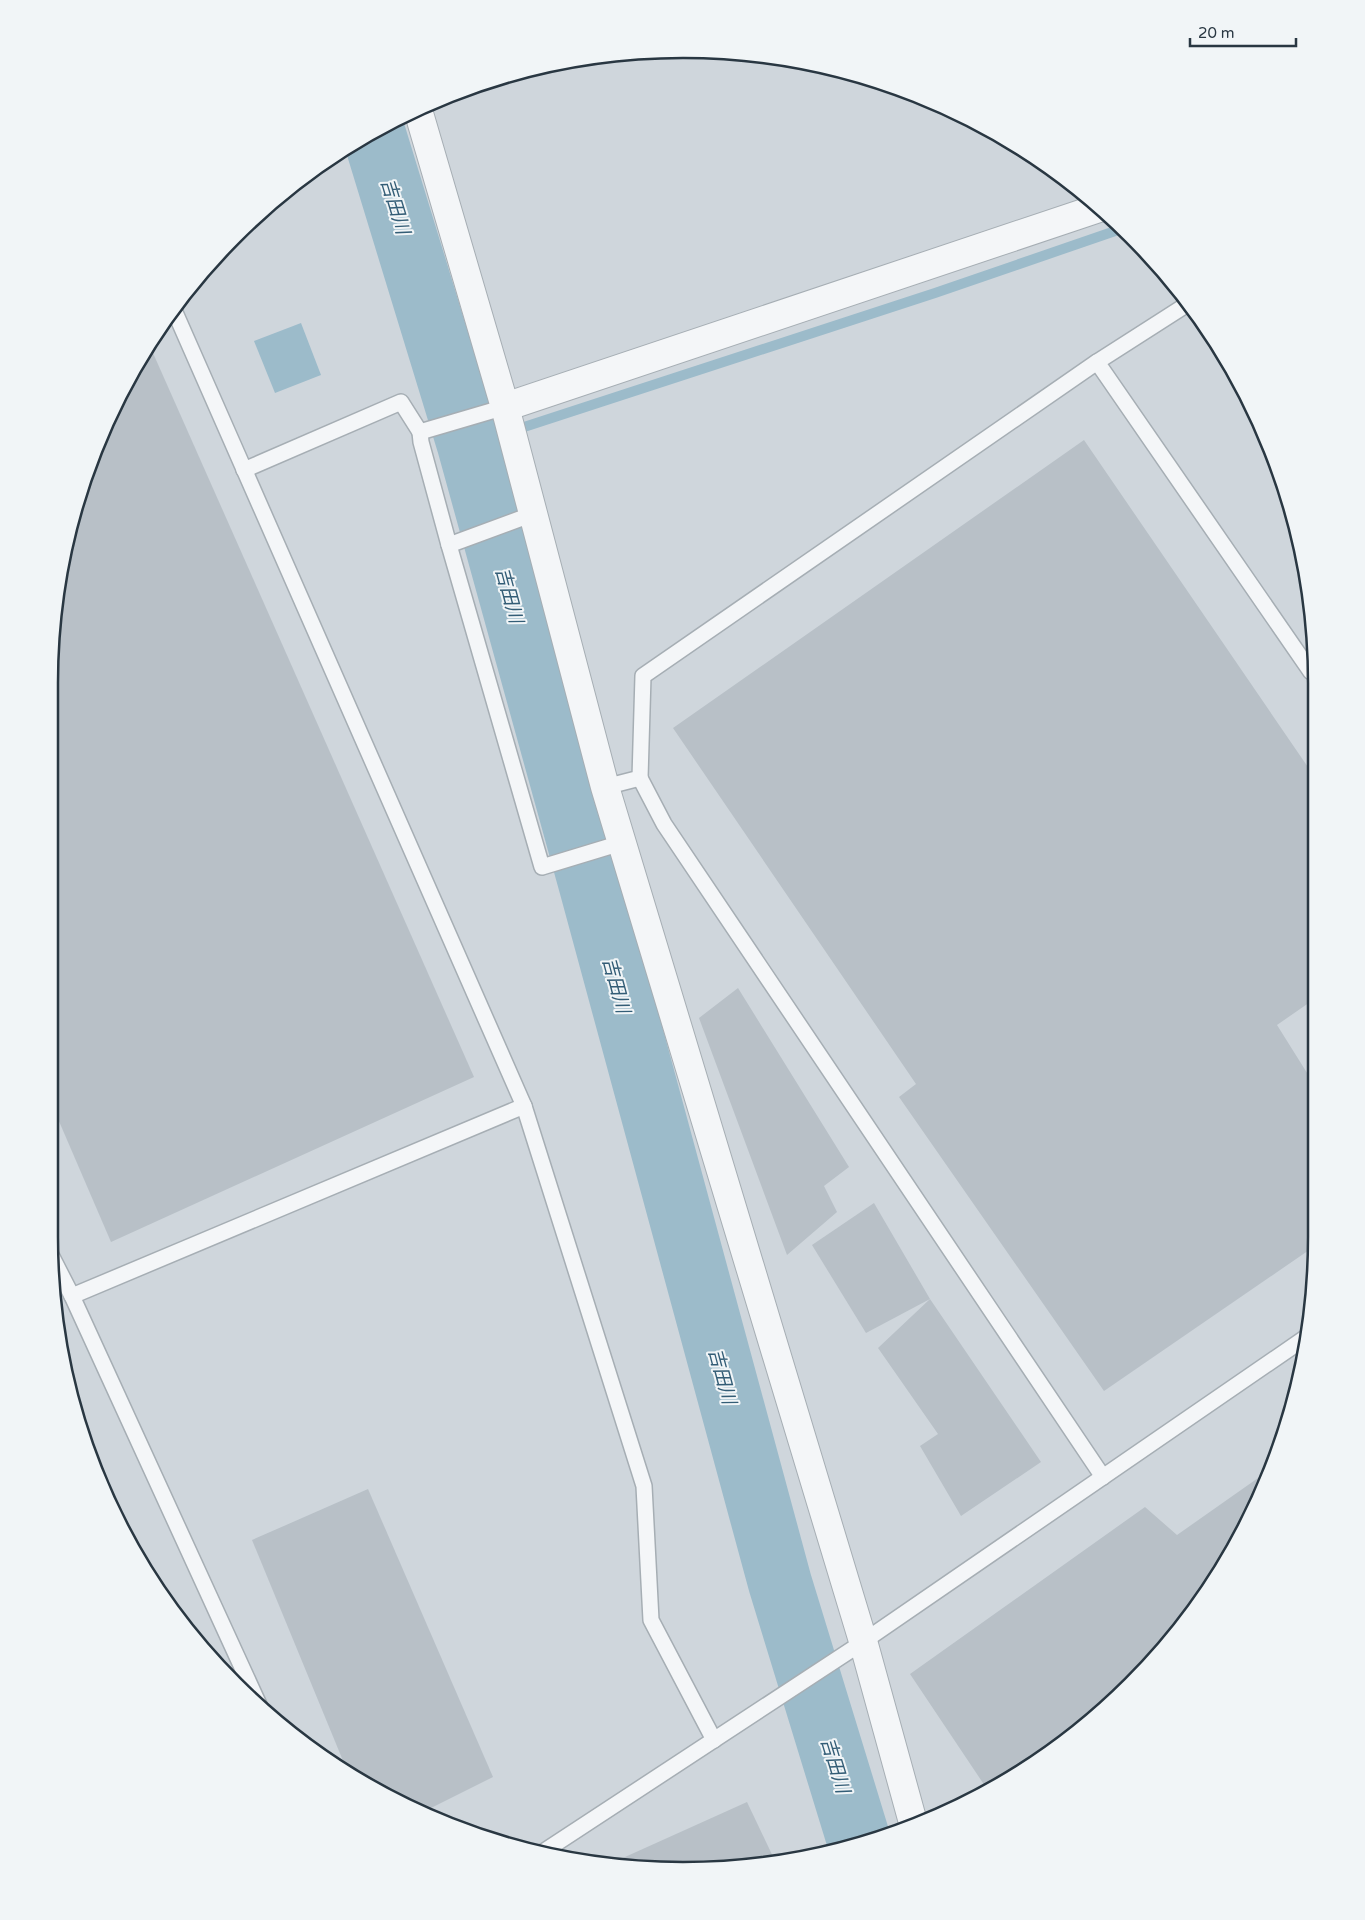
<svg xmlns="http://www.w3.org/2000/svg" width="1365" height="1920" font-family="'Varela Round','Noto Sans JP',sans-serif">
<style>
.built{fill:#cfd6dc}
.water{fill:#9cbbca}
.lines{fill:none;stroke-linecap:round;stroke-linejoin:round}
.stream{stroke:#9cbbca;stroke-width:10}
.river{stroke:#9cbbca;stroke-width:64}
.building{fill:#b8c0c7}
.service-casing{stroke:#a6aeb4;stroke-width:18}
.minor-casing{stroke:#a6aeb4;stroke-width:30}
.service{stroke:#f4f6f8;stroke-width:15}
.minor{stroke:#f4f6f8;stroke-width:28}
.labels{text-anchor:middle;stroke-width:4;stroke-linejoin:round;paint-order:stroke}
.water-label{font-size:19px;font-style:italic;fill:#335d76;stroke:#f1f5f7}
.rim{fill:none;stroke:#293742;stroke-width:2.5}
</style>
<rect width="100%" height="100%" fill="#e1e6ea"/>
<path class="built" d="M724 50 847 70 963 114 1069 180 1159 265 1251 402 1295 518 1311 599 1315 1279 1295 1402 1251 1518 1185 1624 1100 1714 1000 1786 925 1823 765 1866H599L518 1850 402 1806 264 1714 155 1589 97 1480 70 1402 49 1238V682L61 559 97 440 134 365 206 265 265 206 366 134 479 82 600 54Z"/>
<path class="water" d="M301 323 321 375 275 393 254 341Z"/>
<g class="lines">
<path class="stream" d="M469 445 935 293 1121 229"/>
<path class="river" d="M373 131 469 445 591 886 780 1583 859 1841"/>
</g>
<g class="building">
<path d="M149 344 474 1077 111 1242 49 1098V682L61 559 97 440 134 365Z"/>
<path d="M1084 440 1312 773 1313 1000 1277 1025 1314 1084 1315 1246 1104 1391 899 1097 916 1084 673 728Z"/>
<path d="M738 988 849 1167 824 1186 837 1212 787 1255 699 1018Z"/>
<path d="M874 1203 930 1299 866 1333 812 1245Z"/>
<path d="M930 1299 1041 1462 961 1516 920 1446 938 1434 878 1348Z"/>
<path d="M89 1455H90L114 1508 112 1509 97 1480Z"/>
<path d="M1268 1471 1251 1518 1185 1624 1100 1714 1000 1786 989 1792 910 1674 1145 1507 1177 1535Z"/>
<path d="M368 1489 493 1777 421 1813 402 1806 346 1768 252 1540Z"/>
<path d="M747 1802 776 1863 765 1866H605Z"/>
</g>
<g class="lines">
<defs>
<g id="service">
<path d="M1186 305 1097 362 1311 672"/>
<path d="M174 310 524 1106 644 1486 651 1620 714 1740"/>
<path d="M244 470 401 402 420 432"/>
<path d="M533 514 449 545 542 867 621 843"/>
<path d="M449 545 421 442 420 432 505 407"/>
<path d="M640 778 664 824 1103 1477"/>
<path d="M605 787 640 778 643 676 1097 362"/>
<path d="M51 1255 72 1296 261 1709"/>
<path d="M72 1296 524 1106"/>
<path d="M540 1854 854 1648 1305 1338"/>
</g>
<g id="minor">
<path d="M418 110 505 407 605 787 863 1641 914 1826"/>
<path d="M505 407 1099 208"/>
</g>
</defs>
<use href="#service" class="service-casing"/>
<use href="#minor" class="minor-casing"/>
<use href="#service" class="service"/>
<use href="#minor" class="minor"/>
</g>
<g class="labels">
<g class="water-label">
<text transform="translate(396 206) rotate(73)" y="7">吉田川</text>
<text transform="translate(510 595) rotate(75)" y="7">吉田川</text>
<text transform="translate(617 985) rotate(75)" y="7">吉田川</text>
<text transform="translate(723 1376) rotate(75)" y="7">吉田川</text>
<text transform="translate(836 1765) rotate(73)" y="7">吉田川</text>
</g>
</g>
<path d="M0 0H1365V1920H0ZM683 58H683A625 625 0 0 1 1308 683V1237A625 625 0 0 1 683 1862H683A625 625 0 0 1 58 1237V683A625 625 0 0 1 683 58Z" fill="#f1f5f7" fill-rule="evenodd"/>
<path class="rim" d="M683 58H683A625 625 0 0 1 1308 683V1237A625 625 0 0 1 683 1862H683A625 625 0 0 1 58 1237V683A625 625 0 0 1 683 58Z"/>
<path d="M1190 38v8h106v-8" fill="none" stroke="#293742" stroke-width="2.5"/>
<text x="1198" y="38" font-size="15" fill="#293742" stroke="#f1f5f7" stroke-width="4" paint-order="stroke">20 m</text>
</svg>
